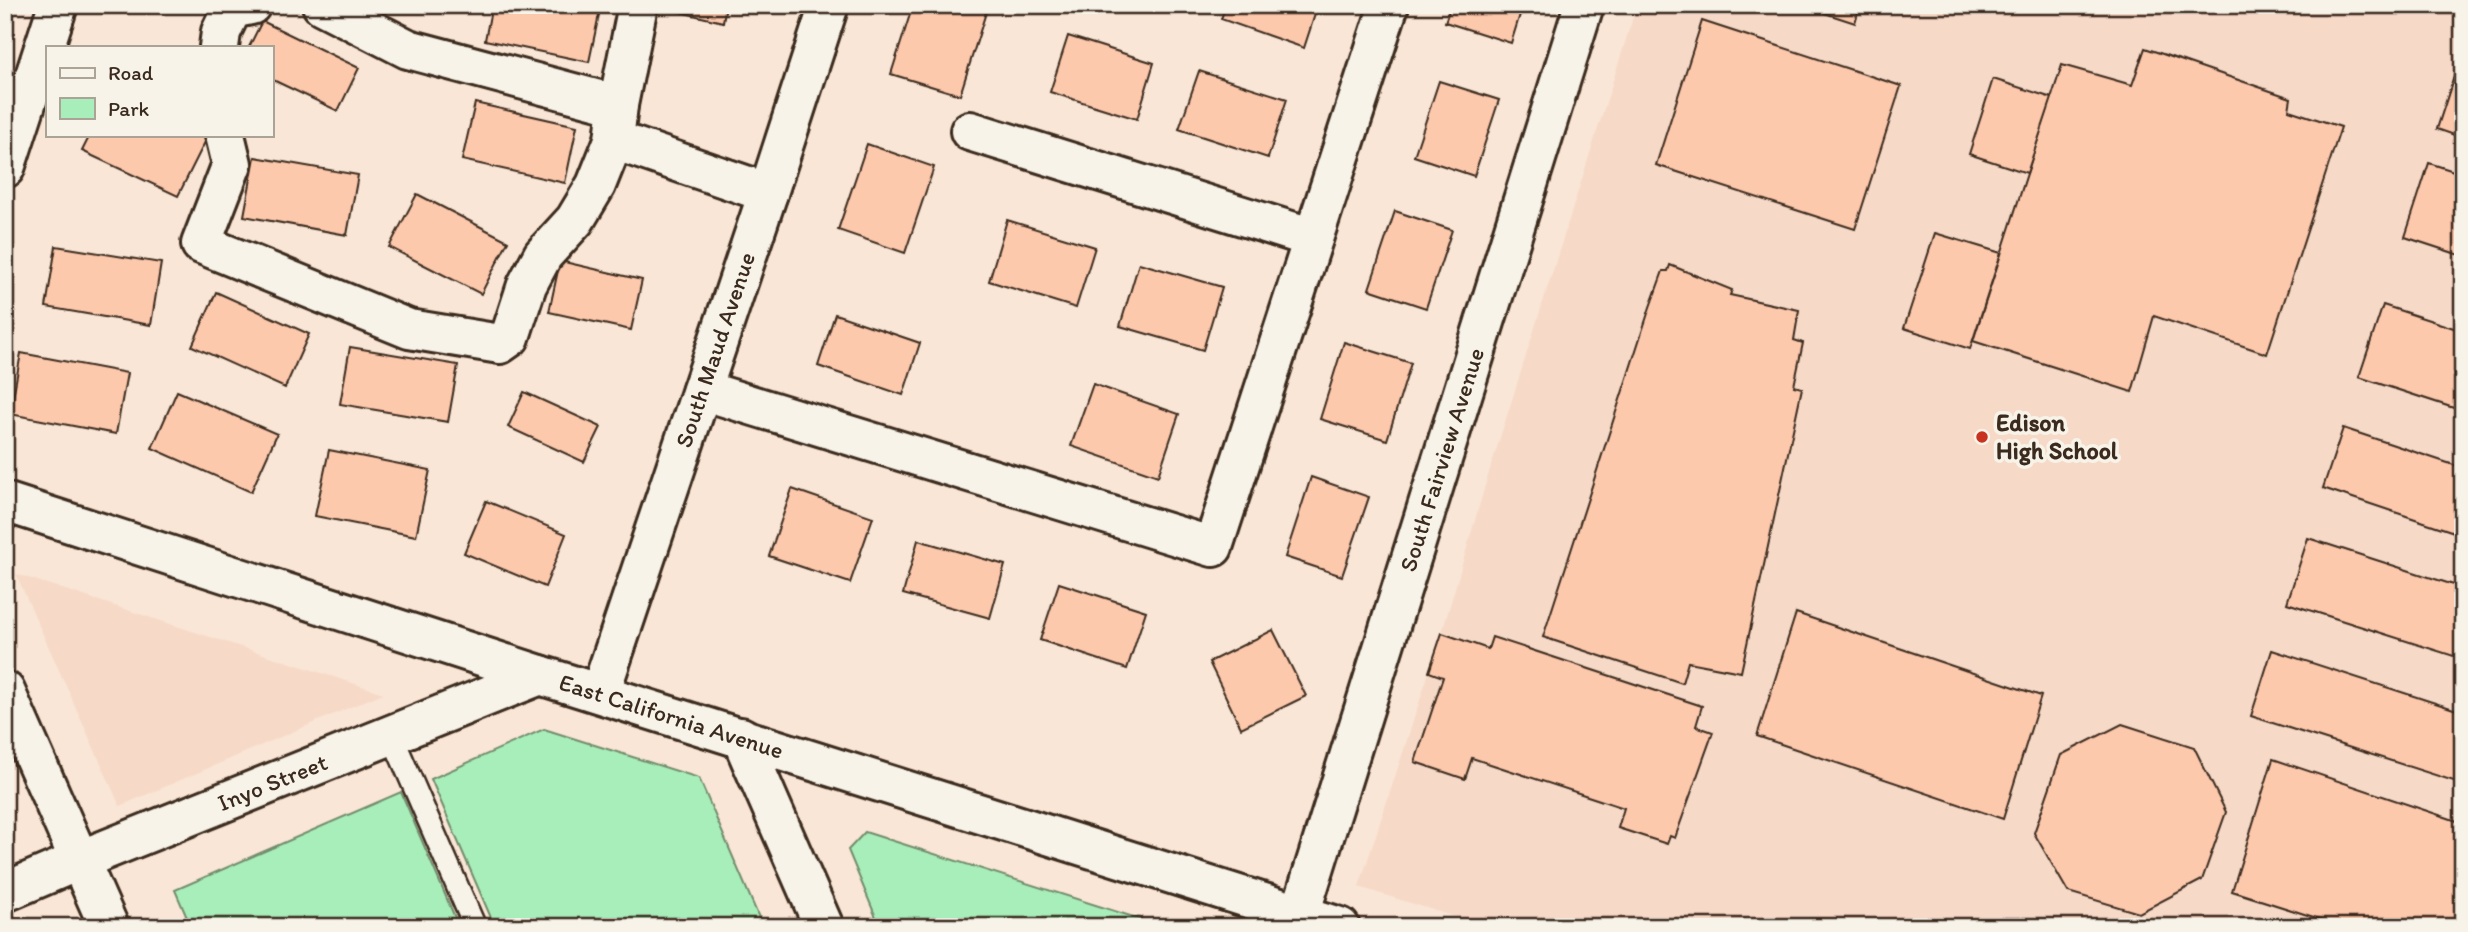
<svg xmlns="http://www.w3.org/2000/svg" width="2468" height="932" font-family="Itim,sans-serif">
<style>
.built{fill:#f6d9c7}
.green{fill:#a8eeba;stroke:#728c6c;stroke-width:2}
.building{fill:#fdc9ad;stroke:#3b2a1e;stroke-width:2}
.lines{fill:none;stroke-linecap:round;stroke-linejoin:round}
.lane-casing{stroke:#3b2a1e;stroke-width:26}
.street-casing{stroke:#3b2a1e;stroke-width:44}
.secondary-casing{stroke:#3b2a1e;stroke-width:44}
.lane{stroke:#f7f3e8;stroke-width:21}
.street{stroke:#f7f3e8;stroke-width:38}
.secondary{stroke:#f7f3e8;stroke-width:38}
.poi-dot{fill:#c8321e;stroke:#f7f3e8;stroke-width:2.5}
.labels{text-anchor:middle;stroke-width:7;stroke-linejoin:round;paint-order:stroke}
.street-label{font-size:24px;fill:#3b2a1e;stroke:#f7f3e8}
.poi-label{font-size:24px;font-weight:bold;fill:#3b2a1e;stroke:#f7f3e8;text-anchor:start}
</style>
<rect width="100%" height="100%" fill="#f9e6d6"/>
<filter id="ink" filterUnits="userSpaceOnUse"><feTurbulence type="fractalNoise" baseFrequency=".0143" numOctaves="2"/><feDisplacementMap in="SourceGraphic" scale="14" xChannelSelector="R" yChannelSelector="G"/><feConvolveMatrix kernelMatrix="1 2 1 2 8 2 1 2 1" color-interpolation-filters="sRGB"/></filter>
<g filter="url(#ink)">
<g class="built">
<path d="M1637 5H2463V927H1488L1359 887 1442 633 1488 476Z"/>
<path d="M16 574 383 693 120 806Z"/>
</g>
<g class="green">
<path d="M544 729 699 778 763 927H495L431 779Z"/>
<path d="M401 792 459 927H191L175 890Z"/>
<path d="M865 832 1165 927H880L848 850Z"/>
</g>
<g class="building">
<path d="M492 5H601L589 62 485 40Z"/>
<path d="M658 5H726L723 22 658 7Z"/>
<path d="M913 5H976L987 9 960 95 891 74Z"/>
<path d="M1226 5H1318L1304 48 1221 19Z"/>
<path d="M1451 5H1523L1511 43 1445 22Z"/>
<path d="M1800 5H1860L1855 23Z"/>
<path d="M262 21 359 68 338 111 271 79V47H249Z"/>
<path d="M1702 21 1901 86 1855 229 1656 165Z"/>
<path d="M1068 36 1154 63 1137 119 1050 92Z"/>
<path d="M2145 48 2291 98 2289 110 2341 127 2267 354 2154 316 2132 392 1973 341 2062 65 2132 85Z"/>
<path d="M2460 58 2463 59V138L2437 129Z"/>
<path d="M1199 71 1287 99 1268 158 1179 129Z"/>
<path d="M1993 79 2052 98 2027 173 1969 154Z"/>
<path d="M1439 81 1499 100 1474 176 1414 156Z"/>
<path d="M475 103 577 126 565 183 462 160Z"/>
<path d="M90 135H199L207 138 178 196 82 151Z"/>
<path d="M867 144 934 167 905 253 838 230Z"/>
<path d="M255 157 358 175 347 235 244 216Z"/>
<path d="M2429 163 2463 174V256L2405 237Z"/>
<path d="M417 194 508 241 481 294 389 247Z"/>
<path d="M1395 211 1452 230 1426 308 1369 289Z"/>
<path d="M1007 220 1095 247 1076 308 989 281Z"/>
<path d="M1935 233 2001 253 1970 349 1904 328Z"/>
<path d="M56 246 161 263 151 325 46 307Z"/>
<path d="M560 261 642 280 631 330 549 312Z"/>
<path d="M1139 263 1222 287 1203 350 1120 326Z"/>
<path d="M1670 265 1732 290 1730 295 1799 310 1794 340 1803 343 1794 386 1802 388 1741 672 1688 662 1682 683 1543 637 1650 307 1663 271H1668Z"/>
<path d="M216 292 309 334 285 388 192 346Z"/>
<path d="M2383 305 2463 331V411L2359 377Z"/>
<path d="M835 314 920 343 903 395 818 366Z"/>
<path d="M1344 342 1411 363 1387 440 1320 419Z"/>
<path d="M350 347 458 365 448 422 340 404Z"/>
<path d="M21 353 127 373 116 434 10 414Z"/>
<path d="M1093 384 1179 414 1158 476 1071 446Z"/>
<path d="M177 391 277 434 251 492 152 448Z"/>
<path d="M524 392 601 427 584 462 508 427Z"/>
<path d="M2343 428 2463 468V535L2323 488Z"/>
<path d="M329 450 430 470 416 536 315 516Z"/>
<path d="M1311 477 1369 497 1342 576 1285 557Z"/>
<path d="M792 489 873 517 850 583 769 556Z"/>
<path d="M486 501 566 534 545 587 464 553Z"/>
<path d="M2308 538 2463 588V659L2287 603Z"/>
<path d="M918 540 1005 565 990 618 903 594Z"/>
<path d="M1059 583 1146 611 1127 669 1040 640Z"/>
<path d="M1796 613 2041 696 2003 819 1757 736Z"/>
<path d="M1273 630 1306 696 1241 728 1209 662Z"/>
<path d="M1442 633 1488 649 1492 637 1702 706 1696 726 1713 732 1675 838 1670 836 1667 844 1618 828 1624 808 1472 758 1465 779 1415 762 1443 677 1429 672Z"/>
<path d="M2272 650 2463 712V784L2251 716Z"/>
<path d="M2122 724 2194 747 2226 812 2202 880 2139 913 2068 892 2034 833 2061 755Z"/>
<path d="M2273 759 2463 823V927H2345L2232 891Z"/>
</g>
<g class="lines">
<defs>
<path id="lane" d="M392 736 475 927"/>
<g id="street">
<path d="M322 5 408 49 618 105"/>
<path d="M219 47 221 32 232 9 251 5"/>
<path d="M970 131 1313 238"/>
<path d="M225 135 232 164 201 244 409 329 500 344 510 337 527 285 543 255 575 220 596 185 614 140 618 105 638 5"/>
<path d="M614 140 768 193"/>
<path d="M5 168 58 5"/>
<path d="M702 390 1213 547 1389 5"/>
<path d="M5 691 109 927"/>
<path id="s1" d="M600 693 768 193 829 5"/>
<path d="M741 737 824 927"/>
<path id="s2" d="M5 892 80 860 540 675"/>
<path id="s3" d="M1300 914 1584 5"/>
</g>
<g id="secondary">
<path id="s4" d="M5 502 540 675 1340 927"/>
</g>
</defs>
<use href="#lane" class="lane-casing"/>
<use href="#street" class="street-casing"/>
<use href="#secondary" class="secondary-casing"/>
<use href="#lane" class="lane"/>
<use href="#street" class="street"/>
<use href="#secondary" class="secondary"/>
</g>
</g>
<circle class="poi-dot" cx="1982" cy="437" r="7"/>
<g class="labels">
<g class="street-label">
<text dy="8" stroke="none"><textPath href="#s1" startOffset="362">South Maud Avenue</textPath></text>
<text dy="8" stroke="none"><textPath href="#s3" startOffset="476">South Fairview Avenue</textPath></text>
<text dy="8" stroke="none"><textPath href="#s4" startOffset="700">East California Avenue</textPath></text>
<text dy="8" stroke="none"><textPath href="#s2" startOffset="289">Inyo Street</textPath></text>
</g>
<g class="poi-label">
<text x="1996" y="431">Edison<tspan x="1996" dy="28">High School</tspan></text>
</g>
</g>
<rect width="2468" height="932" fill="none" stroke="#f7f3e8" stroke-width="28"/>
<rect x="14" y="14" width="2440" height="904" fill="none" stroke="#3b2a1e" stroke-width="2.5" filter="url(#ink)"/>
<rect x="46" y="46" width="228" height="91" fill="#f7f3e8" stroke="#aca397" stroke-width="2"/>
<rect x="60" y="68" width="35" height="10" fill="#f7f3e8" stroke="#aca397" stroke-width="2"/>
<text x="108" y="80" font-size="21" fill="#3b2a1e">Road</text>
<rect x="60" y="98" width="35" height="21" fill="#a8eeba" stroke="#aca397" stroke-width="2"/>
<text x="108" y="116" font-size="21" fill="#3b2a1e">Park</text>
</svg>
